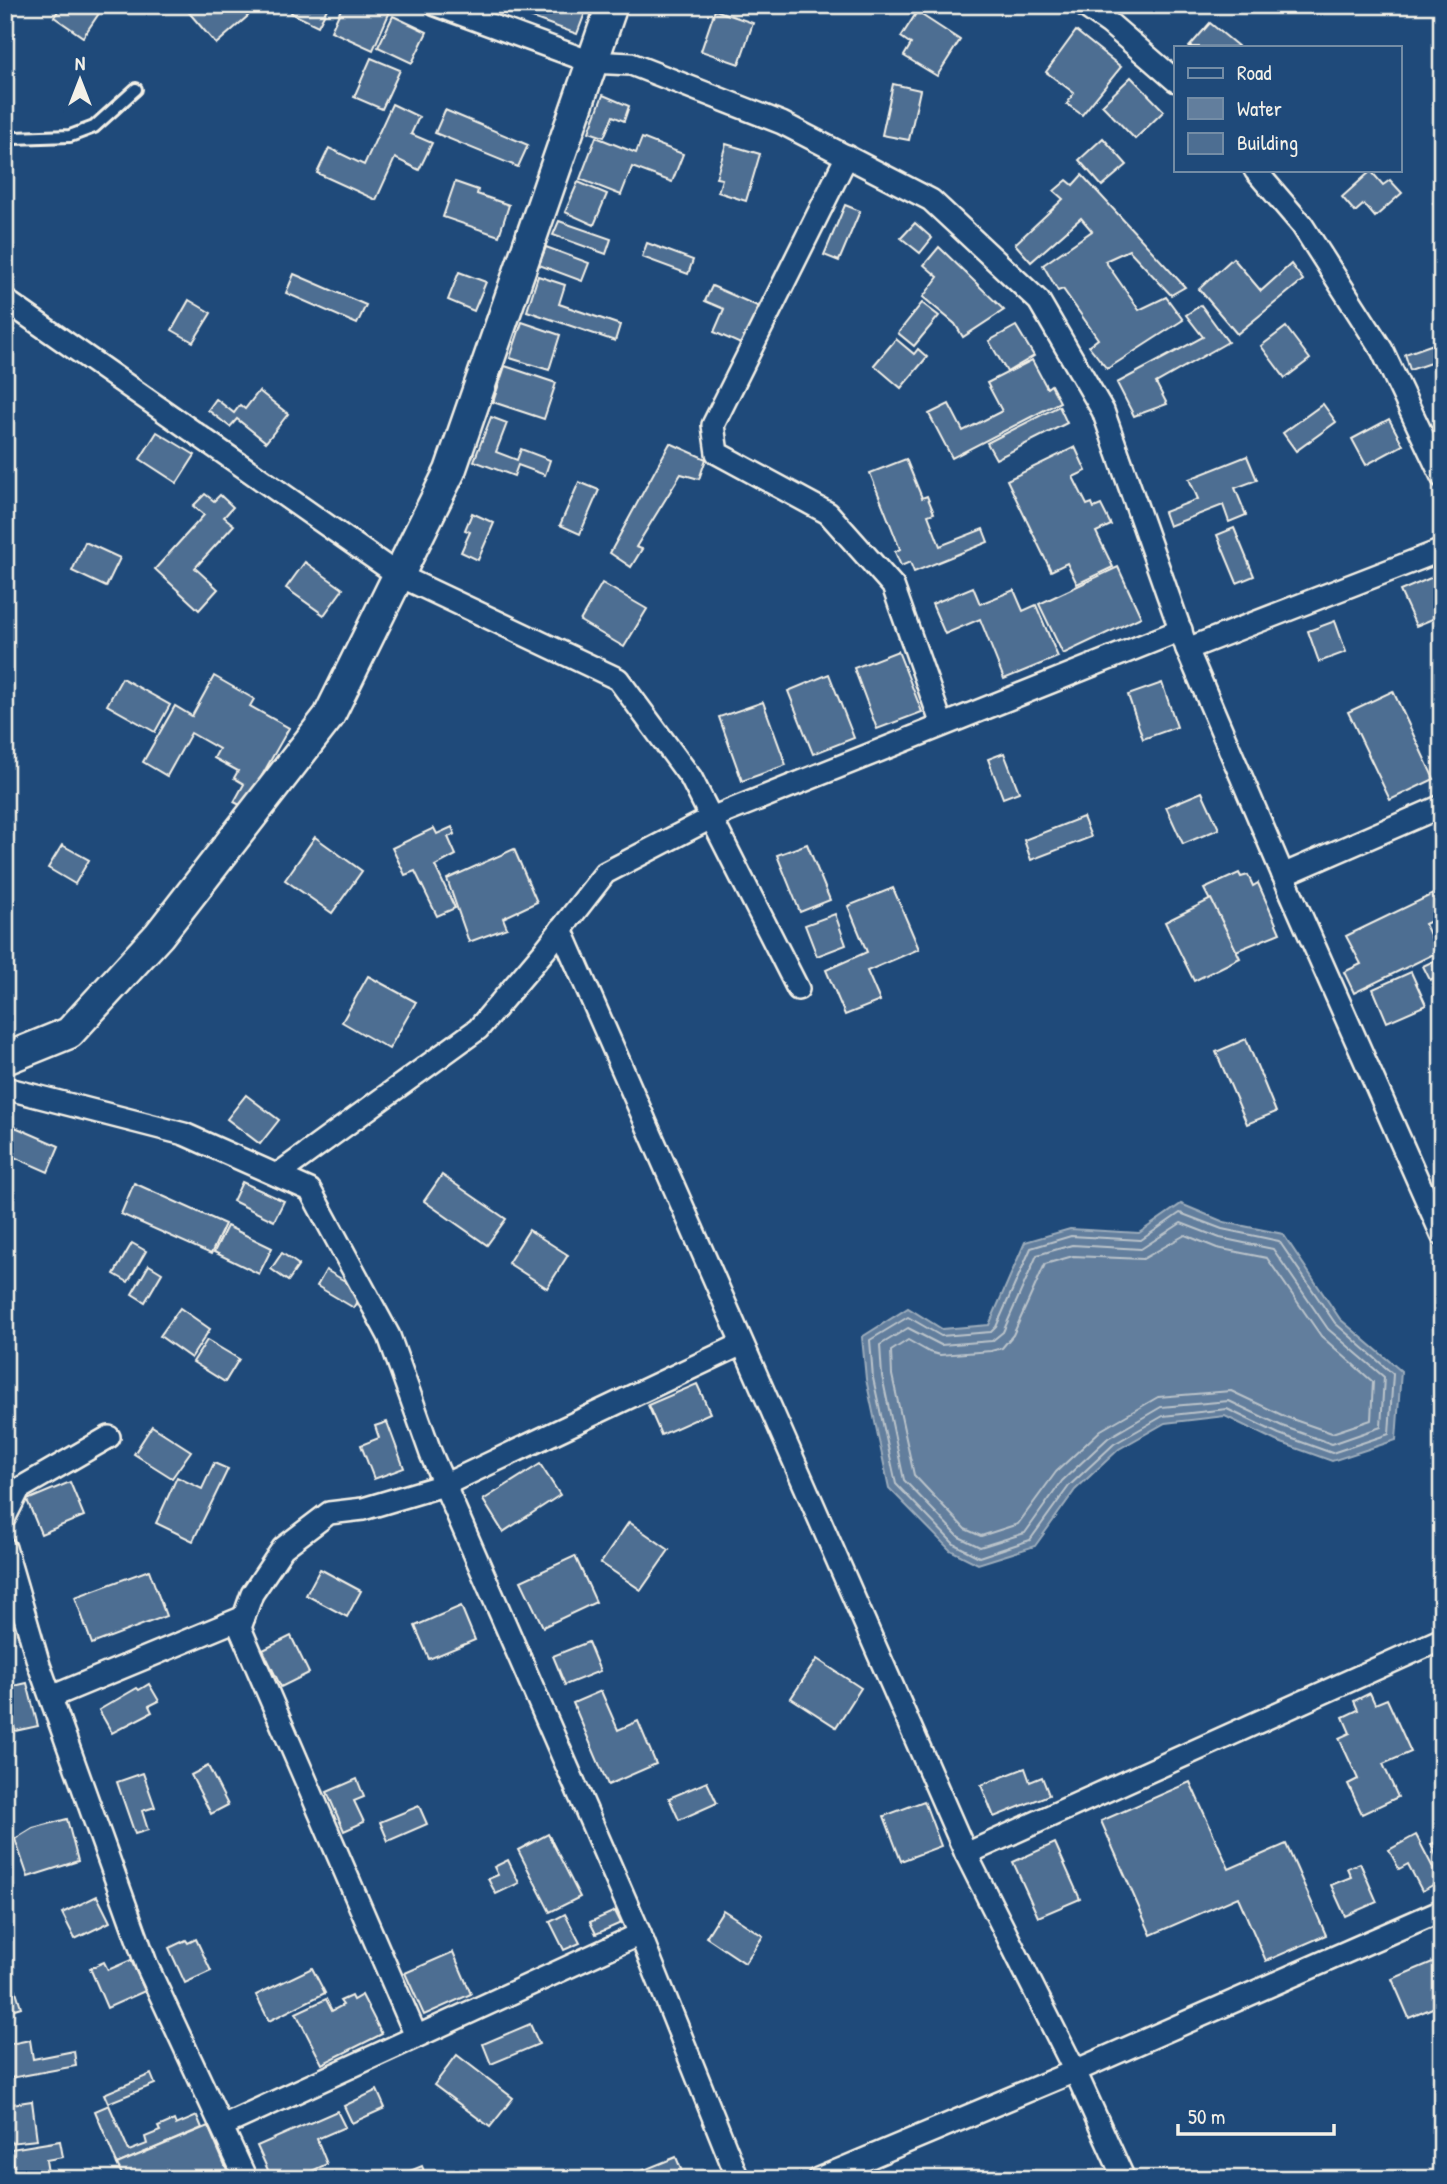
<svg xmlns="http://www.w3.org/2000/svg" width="1447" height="2184" font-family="'Patrick Hand',sans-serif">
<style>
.water{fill:#627e9d;stroke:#9cacbb;stroke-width:2}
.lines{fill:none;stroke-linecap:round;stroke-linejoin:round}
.shore{stroke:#bac3ca;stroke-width:2}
.building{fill:#4d6e92;stroke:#f4f1e8;stroke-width:2}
.lane-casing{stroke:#f4f1e8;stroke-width:16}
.street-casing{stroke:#f4f1e8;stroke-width:26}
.secondary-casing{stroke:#f4f1e8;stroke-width:35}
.lane{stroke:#1f4a7a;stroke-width:10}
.street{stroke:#1f4a7a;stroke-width:21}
.secondary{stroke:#1f4a7a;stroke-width:30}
</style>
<rect width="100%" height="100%" fill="#1f4a7a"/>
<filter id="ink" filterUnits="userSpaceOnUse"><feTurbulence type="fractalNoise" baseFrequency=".0143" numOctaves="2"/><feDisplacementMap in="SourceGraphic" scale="14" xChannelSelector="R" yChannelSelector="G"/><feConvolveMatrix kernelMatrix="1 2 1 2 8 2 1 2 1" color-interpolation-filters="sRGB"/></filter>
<g filter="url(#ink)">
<path class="water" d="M1181 1204 1224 1222 1283 1234 1340 1319 1401 1371 1396 1440 1332 1461 1276 1441 1225 1416 1165 1423 1119 1449 1075 1490 1035 1546 978 1564 950 1550 889 1488 866 1379 862 1337 908 1308 942 1329 989 1325 1025 1242 1070 1229 1139 1233Z"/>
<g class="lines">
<g class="shore">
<path d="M1180 1213 1222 1229 1279 1241 1335 1323 1393 1374 1389 1434 1332 1453 1279 1434 1227 1409 1163 1416 1114 1444 1069 1486 1030 1540 979 1557 954 1544 896 1484 873 1378 870 1340 908 1317 941 1336 991 1332 996 1327 1031 1248 1071 1236 1141 1240Z"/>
<path d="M1181 1223 1220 1238 1273 1249 1328 1329 1384 1377 1381 1427 1332 1444 1282 1426 1229 1401 1161 1407 1108 1438 1062 1481 1025 1533 980 1547 959 1537 904 1480 882 1376 880 1345 908 1328 941 1345 992 1341 1003 1332 1037 1255 1072 1245 1141 1249Z"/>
<path d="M1185 1235 1217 1248 1267 1258 1321 1336 1373 1382 1371 1420 1332 1433 1286 1417 1231 1391 1158 1397 1101 1430 1056 1472 1018 1524 981 1536 965 1529 914 1475 892 1375 891 1351 908 1340 929 1352 940 1355 991 1351 1002 1348 1013 1335 1045 1264 1073 1256 1143 1259Z"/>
</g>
</g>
<g class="building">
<path d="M62 5H97L102 9 83 37 54 17Z"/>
<path d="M188 5H240L248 16 216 44 185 8Z"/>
<path d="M295 5H329L318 26 291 13Z"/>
<path d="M343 5 392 7 373 50 331 31Z"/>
<path d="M496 5H588L577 34Z"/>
<path d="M715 10 753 23 739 64 701 51Z"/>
<path d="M917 12 960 40 937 76 904 56 911 44 901 37Z"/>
<path d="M393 16 427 32 412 63 378 47Z"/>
<path d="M1210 23 1238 46 1237 47H1189Z"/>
<path d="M1076 31 1121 67 1082 115 1067 104 1074 93 1046 72Z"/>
<path d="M371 58 400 70 382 109 354 97Z"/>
<path d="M1131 77 1164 111 1135 139 1102 105Z"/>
<path d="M893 84 920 90 909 140 882 135Z"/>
<path d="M603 95 629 106 624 121 613 116 604 137 589 132Z"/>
<path d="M392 104 419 117 411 134 432 143 419 170 395 158 376 200 317 173 329 148 364 165Z"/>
<path d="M445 110 528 145 518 167 435 133Z"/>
<path d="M596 137 636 153 642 138 683 154 672 182 632 167 621 195 580 179Z"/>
<path d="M1103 138 1127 165 1102 186 1079 160Z"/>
<path d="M726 144 760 154 746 201 718 192 722 179 716 178Z"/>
<path d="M1371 171 1383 185 1390 180 1402 193 1375 217 1364 204 1355 212 1342 197Z"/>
<path d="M1082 175 1185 287 1171 295 1129 250 1105 261 1139 310 1166 297 1183 320 1107 369 1089 346 1098 339 1063 289 1058 291 1043 265 1092 231 1081 218 1031 262 1015 244 1063 199 1054 191 1067 180 1073 185Z"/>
<path d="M455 182 478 190 477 194 509 205 499 236 443 217Z"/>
<path d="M578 182 607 194 594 225 565 212Z"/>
<path d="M1442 193V212L1433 203Z"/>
<path d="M845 205 860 211 839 261 824 255Z"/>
<path d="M559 221 611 239 606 254 553 235Z"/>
<path d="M915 223 932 238 920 253 901 238Z"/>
<path d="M647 243 693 260 688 274 642 257Z"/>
<path d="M546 247 589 263 582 281 539 265Z"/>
<path d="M939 247 1004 310 963 337 955 324 923 297 938 277 924 265Z"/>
<path d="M1233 258 1261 291 1291 264 1303 280 1237 334 1199 289Z"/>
<path d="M459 272 486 282 474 311 448 300Z"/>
<path d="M294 274 366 305 357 324 286 293Z"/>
<path d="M538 276 565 285 559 304 620 325 615 341 527 311Z"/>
<path d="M712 286 762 308 745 346 714 332 724 309 705 301Z"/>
<path d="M189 300 211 313 193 342 172 330Z"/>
<path d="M922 303 939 316 914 346 898 333Z"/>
<path d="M1201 305 1228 342 1156 383 1167 404 1134 416 1117 383 1203 337 1186 315Z"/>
<path d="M522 322 560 335 549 370 510 358Z"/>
<path d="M1016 326 1034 356 1007 372 989 341Z"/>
<path d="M1286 327 1310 359 1285 378 1261 346Z"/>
<path d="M896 339 914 354 918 349 927 357 901 388 874 365Z"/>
<path d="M1442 341V359L1410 370 1405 354Z"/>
<path d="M1032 360 1047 388 1051 385 1060 402 952 458 929 414 949 404 963 431 1002 411 987 383Z"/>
<path d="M505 366 556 383 544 419 493 402Z"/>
<path d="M259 391 288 414 266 442 237 419 230 427 208 410 216 399 234 413 240 405 245 409Z"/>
<path d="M1323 404 1336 422 1296 451 1283 433Z"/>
<path d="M1059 406 1067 423 996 459 987 443Z"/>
<path d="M491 417 507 423 496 452 517 460 521 449 550 460 545 475 518 465 514 476 474 461Z"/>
<path d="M1389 419 1403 445 1366 465 1352 439Z"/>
<path d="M157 432 195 455 177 483 140 459Z"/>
<path d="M670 443 706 459 699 479 681 474 636 547 642 549 631 567 610 553Z"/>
<path d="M1075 447 1086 471 1073 477 1087 505 1092 503 1094 508 1101 505 1111 525 1096 532 1113 567 1077 584 1067 563 1051 571 1007 480Z"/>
<path d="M1247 456 1257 480 1235 488 1246 515 1229 522 1223 505 1169 526 1164 512 1198 499 1189 479Z"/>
<path d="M906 459 922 498 927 496 934 513 928 515 940 546 983 529 988 542 914 572 910 562 901 566 895 552 900 549 870 473Z"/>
<path d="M579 482 599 490 580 534 560 525Z"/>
<path d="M205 494 214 501 220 495 233 507 224 517 234 525 195 568 218 589 199 610 155 569 204 515 193 506Z"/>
<path d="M472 513 494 523 478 560 461 552 470 532 465 530Z"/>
<path d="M1234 528 1254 576 1237 583 1217 535Z"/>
<path d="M85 542 120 558 106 587 72 571Z"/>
<path d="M305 562 343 589 324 615 286 588Z"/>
<path d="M1118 567 1141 617 1063 654 1039 604Z"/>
<path d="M1442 573V615L1416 626 1400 591Z"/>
<path d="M602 583 647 609 624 647 580 621Z"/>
<path d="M973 587 980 604 1014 590 1023 611 1036 605 1058 657 1004 679 980 619 945 634 932 604Z"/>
<path d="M1335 621 1346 652 1319 662 1308 631Z"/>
<path d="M898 651 922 712 877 729 854 668Z"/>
<path d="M829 674 854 738 813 754 788 691Z"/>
<path d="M214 676 254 699 250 706 289 728 244 807 234 802 244 784 234 778 238 771 214 758 219 749 191 733 167 776 143 762 175 706 192 716Z"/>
<path d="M122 678 170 705 155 732 107 705Z"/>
<path d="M1162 683 1177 727 1143 739 1128 695Z"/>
<path d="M1393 691 1434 779 1390 800 1348 712Z"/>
<path d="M763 702 786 765 742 781 719 717Z"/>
<path d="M1004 753 1019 792 1003 798 988 759Z"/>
<path d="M1202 792 1219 829 1183 844 1166 807Z"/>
<path d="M1083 817 1091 837 1031 860 1024 840Z"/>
<path d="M452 827 455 834 448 837 456 855 435 866 455 908 437 916 415 871 405 875 392 848 434 828 437 834Z"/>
<path d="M315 837 362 871 332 913 285 880Z"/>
<path d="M807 844 830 900 800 912 777 855Z"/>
<path d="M62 845 89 860 75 884 48 868Z"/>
<path d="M514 849 537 902 503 918 507 928 469 942 447 879Z"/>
<path d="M1239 873 1241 877 1248 875 1253 886 1258 883 1280 933 1236 951 1204 889Z"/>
<path d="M893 888 919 949 867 971 880 1001 845 1015 826 970 867 952 848 906Z"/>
<path d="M1433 894 1442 916 1425 924 1438 952 1354 993 1344 972 1361 964 1346 936Z"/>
<path d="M1211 899 1240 958 1194 981 1165 922Z"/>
<path d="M835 914 846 945 817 956 805 925Z"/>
<path d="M1442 957V974L1430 980 1423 966Z"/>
<path d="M1411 972 1426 1005 1387 1022 1373 989Z"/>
<path d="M368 976 416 1002 389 1049 342 1022Z"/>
<path d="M1246 1039 1276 1112 1247 1124 1216 1052Z"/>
<path d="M246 1095 279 1120 260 1144 227 1119Z"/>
<path d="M15 1127 59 1146 48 1172 5 1153Z"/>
<path d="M442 1175 506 1219 487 1245 424 1201Z"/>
<path d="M242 1182 284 1201 274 1221 233 1201Z"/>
<path d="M134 1183 225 1224 211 1254 121 1214Z"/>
<path d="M227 1226 272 1248 259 1274 214 1252Z"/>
<path d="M529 1230 568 1255 547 1288 508 1263Z"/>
<path d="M132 1243 146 1251 128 1282 114 1274Z"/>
<path d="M282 1253 299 1265 288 1281 271 1269Z"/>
<path d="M149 1265 162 1273 145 1302 132 1294Z"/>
<path d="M326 1270 364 1292 354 1308 317 1286Z"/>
<path d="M180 1308 210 1329 191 1358 160 1336Z"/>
<path d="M207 1340 239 1359 225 1382 193 1362Z"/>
<path d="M697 1384 710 1413 661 1435 648 1405Z"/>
<path d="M387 1422 404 1468 374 1479 361 1445 379 1438 375 1426Z"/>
<path d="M152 1426 191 1451 172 1478 134 1454Z"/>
<path d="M214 1463 228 1469 193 1541 156 1523 177 1477 202 1489Z"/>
<path d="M540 1464 560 1495 503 1532 483 1500Z"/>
<path d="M70 1482 84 1516 41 1534 27 1500Z"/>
<path d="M629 1522 669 1550 641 1590 601 1563Z"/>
<path d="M575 1556 596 1602 543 1627 521 1581Z"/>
<path d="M320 1569 361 1591 347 1617 306 1595Z"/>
<path d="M149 1570 166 1616 92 1644 75 1597Z"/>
<path d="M461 1606 475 1640 429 1659 415 1626Z"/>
<path d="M291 1636 309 1673 281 1687 263 1650Z"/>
<path d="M588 1642 600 1671 565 1685 553 1656Z"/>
<path d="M817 1659 861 1688 836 1727 791 1698Z"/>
<path d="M27 1683 38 1726 15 1731 5 1688Z"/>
<path d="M149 1684 159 1701 149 1706 152 1712 112 1733 99 1710 137 1688 139 1690Z"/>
<path d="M601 1691 618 1730 638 1721 656 1764 608 1785 573 1703Z"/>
<path d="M1370 1693 1375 1704 1387 1699 1411 1752 1383 1764 1398 1797 1362 1814 1348 1784 1358 1779 1339 1738 1350 1733 1343 1717 1358 1710 1354 1701Z"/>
<path d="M208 1766 228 1805 211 1814 191 1775Z"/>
<path d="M1025 1768 1030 1782 1042 1777 1049 1795 994 1817 981 1785Z"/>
<path d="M143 1773 155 1807 142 1811 148 1830 135 1834 117 1782Z"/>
<path d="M357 1779 364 1797 354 1801 364 1822 344 1831 327 1792Z"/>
<path d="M707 1782 717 1803 679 1820 669 1798Z"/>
<path d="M1190 1782 1229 1869 1286 1844 1326 1935 1266 1961 1238 1897 1151 1935 1101 1821Z"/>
<path d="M924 1801 941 1846 901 1861 884 1816Z"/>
<path d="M419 1806 427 1824 388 1841 380 1822Z"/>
<path d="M67 1819 78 1861 28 1877 15 1839 33 1828Z"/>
<path d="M548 1834 580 1897 550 1912 518 1850Z"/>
<path d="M1416 1835 1440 1881 1422 1891 1408 1864 1399 1869 1389 1850Z"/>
<path d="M1442 1840V1869L1431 1844Z"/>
<path d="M1055 1843 1080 1899 1038 1917 1013 1862Z"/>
<path d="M508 1860 519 1883 496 1894 488 1879 498 1875 494 1867Z"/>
<path d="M1360 1863 1377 1902 1345 1916 1331 1885 1351 1877 1347 1868Z"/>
<path d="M97 1896 110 1922 75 1939 62 1913Z"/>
<path d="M723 1910 763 1936 745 1963 706 1937Z"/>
<path d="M615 1911 621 1923 596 1934 590 1922Z"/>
<path d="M565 1914 580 1943 564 1950 550 1922Z"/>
<path d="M196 1939 211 1971 185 1983 169 1948 186 1940 188 1943Z"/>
<path d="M453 1952 471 1994 424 2015 405 1973Z"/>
<path d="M1442 1958V2004L1409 2018 1392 1979Z"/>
<path d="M131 1960 145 1991 107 2008 90 1968 104 1962 108 1970Z"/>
<path d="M8 1965 21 2007 5 2012V1966Z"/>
<path d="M312 1968 325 1993 269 2021 256 1995Z"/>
<path d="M362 1995 382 2034 322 2064 296 2013 326 1999 332 2011 343 2005 340 2001 351 1996 353 2000Z"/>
<path d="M530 2024 539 2044 491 2064 483 2044Z"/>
<path d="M30 2040 33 2059 74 2051 76 2066 5 2079V2045Z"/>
<path d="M457 2055 513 2098 490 2127 434 2085Z"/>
<path d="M151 2074 155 2084 108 2103 104 2094Z"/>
<path d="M377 2090 385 2108 352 2123 344 2106Z"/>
<path d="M32 2101 37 2140 9 2143 5 2105Z"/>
<path d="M109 2105 129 2151 147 2144 145 2137 160 2131 158 2127 174 2120 176 2125 197 2116 202 2128 117 2164 95 2111Z"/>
<path d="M337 2111 345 2127 317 2139 327 2164 295 2179H272L257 2146Z"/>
<path d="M208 2126 231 2179H124L117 2164Z"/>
<path d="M60 2141 63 2157 46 2160 49 2179H16L11 2149Z"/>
<path d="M676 2157 685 2179H630L629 2176Z"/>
<path d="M422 2166 427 2179H408L405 2173Z"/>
</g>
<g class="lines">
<defs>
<path id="lane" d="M5 141 14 138 70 136 94 127 136 89"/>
<g id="street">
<path d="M436 5 591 62 631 64 782 123 931 200 1039 301 1103 411 1187 649 1283 875 1442 1235"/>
<path d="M1083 5 1109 23 1176 81"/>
<path d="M847 156 713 425 717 453 828 513 893 586 942 725"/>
<path d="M1255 170 1302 225 1382 350 1442 477"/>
<path d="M5 300 398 575 618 679 691 778 798 989"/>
<path d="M1187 649 1442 550"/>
<path d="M1283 875 1442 806"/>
<path d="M561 929 966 1854 1075 2071 1124 2179"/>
<path d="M5 1088 184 1134 310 1190 389 1336 431 1454 640 1934 738 2179"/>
<path d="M277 1175 478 1029 545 950 605 873 711 818 1181 630"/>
<path d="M5 1517 19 1489 109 1437"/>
<path d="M5 1548 39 1665 147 1966 246 2179"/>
<path d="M51 1697 244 1617"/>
<path d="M966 1854 1442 1639"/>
<path d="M416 2036 240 1628 252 1594 283 1548 329 1513 363 1509 444 1485 742 1344"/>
<path d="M222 2126 640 1934"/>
<path d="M818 2179 1075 2071 1442 1910"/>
</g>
<path id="secondary" d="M5 1059 69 1033 159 935 329 716 450 471 612 5"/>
</defs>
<use href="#lane" class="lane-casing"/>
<use href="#street" class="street-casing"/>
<use href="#secondary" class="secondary-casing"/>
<use href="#lane" class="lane"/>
<use href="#street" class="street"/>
<use href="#secondary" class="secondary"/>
</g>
</g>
<rect width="1447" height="2184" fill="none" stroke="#1f4a7a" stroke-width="28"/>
<rect x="14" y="14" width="1419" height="2156" fill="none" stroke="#f4f1e8" stroke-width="2.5" filter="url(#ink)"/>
<rect x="1174" y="46" width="228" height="126" fill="#1f4a7a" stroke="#748da6" stroke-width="2"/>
<rect x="1188" y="68" width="35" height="10" fill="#1f4a7a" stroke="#748da6" stroke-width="2"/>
<text x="1237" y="80" font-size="21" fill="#f4f1e8">Road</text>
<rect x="1188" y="98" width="35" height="21" fill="#627e9d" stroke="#748da6" stroke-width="2"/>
<text x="1237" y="116" font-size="21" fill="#f4f1e8">Water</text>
<rect x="1188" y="133" width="35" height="21" fill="#4d6e92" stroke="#748da6" stroke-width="2"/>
<text x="1237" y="150" font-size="21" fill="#f4f1e8">Building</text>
<g transform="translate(80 80)" stroke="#1f4a7a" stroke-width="5" paint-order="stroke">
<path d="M0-5L12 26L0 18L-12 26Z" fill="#f4f1e8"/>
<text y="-10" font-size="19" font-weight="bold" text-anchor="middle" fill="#f4f1e8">N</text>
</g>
<path d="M1178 2124v10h156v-10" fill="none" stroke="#f4f1e8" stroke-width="3.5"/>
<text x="1188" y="2124" font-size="21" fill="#f4f1e8" stroke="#1f4a7a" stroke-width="5" paint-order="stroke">50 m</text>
</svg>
